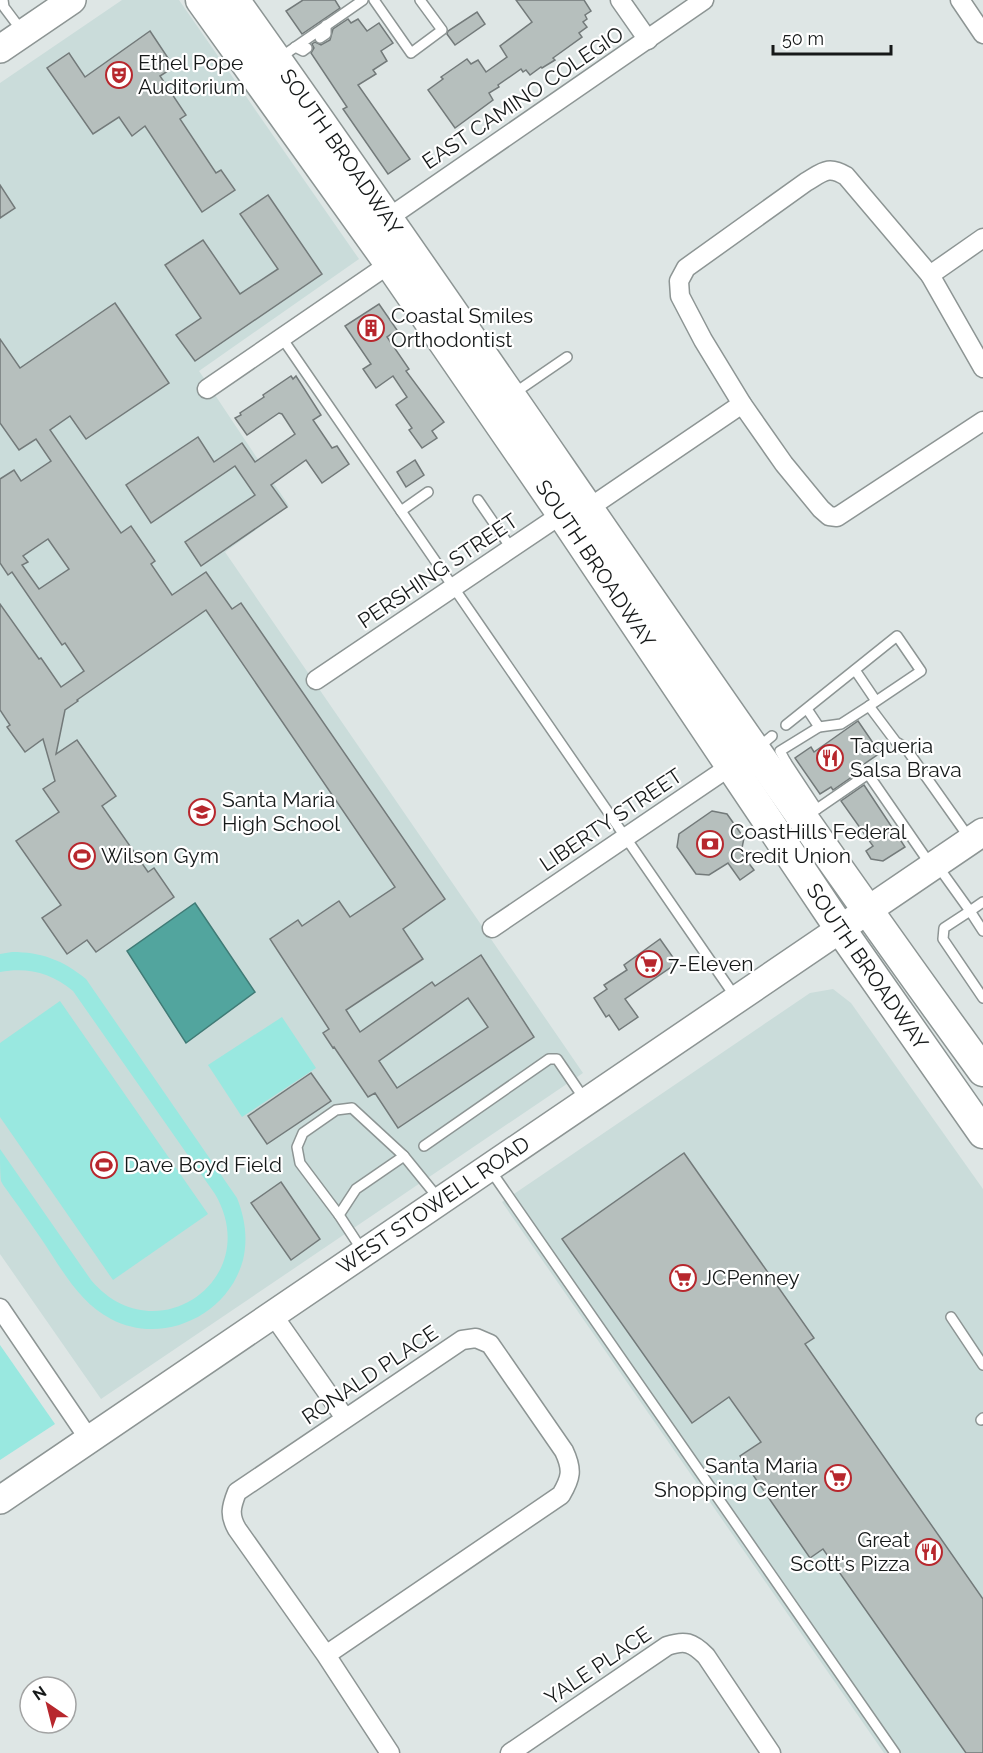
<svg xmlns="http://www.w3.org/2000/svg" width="983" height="1753" font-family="Raleway,sans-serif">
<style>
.built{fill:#cadcda}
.green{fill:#99e8e0}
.water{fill:#52a59e;stroke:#407b76;stroke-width:1.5}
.building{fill:#b6bfbd;stroke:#737a7a;stroke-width:1.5;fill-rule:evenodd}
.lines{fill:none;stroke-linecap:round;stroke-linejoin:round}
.lane-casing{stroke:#8d9594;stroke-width:12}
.street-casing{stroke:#8d9594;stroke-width:21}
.secondary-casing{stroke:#8d9594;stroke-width:30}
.primary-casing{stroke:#8d9594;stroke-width:33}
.lane{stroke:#fff;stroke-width:9}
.street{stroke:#fff;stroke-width:18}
.secondary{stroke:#fff;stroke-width:27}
.primary{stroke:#fff;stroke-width:30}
.labels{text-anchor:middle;stroke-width:4.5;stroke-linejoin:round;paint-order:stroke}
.poi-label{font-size:21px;fill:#161919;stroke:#fff;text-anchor:start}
.street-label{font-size:21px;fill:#161919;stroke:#fff}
</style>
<rect width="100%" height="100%" fill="#dee6e5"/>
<g class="built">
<path d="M122 0H179L359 259 199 371 289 506 225 552 583 1073 101 1399 0 1254V83Z"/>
<path d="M833 989 851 1003 983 1189V1753H884L502 1202 810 993Z"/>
</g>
<g class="green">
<path d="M12 952C41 952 63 960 86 979L237 1198C245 1218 248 1239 243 1260 228 1316 162 1346 111 1319 78 1302 60 1266 40 1237 30 1223 21 1209 11 1196 8 1191 3 1186 1 1181 0 1172 0 1158 0 1149L91 1280C155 1356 265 1279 215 1194L73 991C51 973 28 967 0 972V954Z"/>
<path d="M60 1001 208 1214 113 1280 0 1117V1043Z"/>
<path d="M282 1017 316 1068 242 1117 208 1065Z"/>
<path d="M0 1345 55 1424 0 1460Z"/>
</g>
<path class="water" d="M195 903 255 992 186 1043 127 951Z"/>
<g class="building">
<path d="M303 0H335L340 8 302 34 286 11Z"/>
<path d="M516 0H584L591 11 585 15 587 19 583 22 587 27 579 33 582 37 553 58 555 60 542 68 541 67 530 75 526 70 523 72 521 69 498 85 499 87 489 93 493 100 455 128 428 90 443 79 441 77 467 59 471 64 478 60 486 72 507 57 500 46 532 22Z"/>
<path d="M477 12 485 24 455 45 447 34 448 31Z"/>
<path d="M348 19 351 23 358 19 367 31 379 23 393 43 381 51 387 61 373 70 376 74 358 85 410 159 388 174 343 109 347 107 311 53 314 48 312 44 315 42 321 45 330 40 333 29Z"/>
<path d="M150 31 174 67 160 76 186 115 180 119 216 173 221 170 235 190 202 212 145 126 132 136 119 117 93 134 47 68 69 53 85 77Z"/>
<path d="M0 185 15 208 0 218Z"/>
<path d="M268 195 322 274 195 361 176 335 201 318 165 265 203 240 240 294 278 269 240 214Z"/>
<path d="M115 303 169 383 86 439 70 416 50 430 121 533 131 526 155 561 151 564 172 595 206 572 232 609 241 603 445 899 403 929 423 959 346 1010 360 1032 432 982 435 986 481 955 534 1037 398 1128 375 1093 368 1097 334 1047 333 1048 323 1033 329 1029 270 939 298 920 302 926 339 901 350 917 395 887 206 610 77 700 78 701 65 710 56 754 77 740 116 796 102 806 148 872 154 868 174 897 96 952 87 940 67 954 42 918 61 905 16 841 59 812 43 789 55 781 43 739 25 752 7 727 10 725 0 710V604L39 659 41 658 61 687 84 671 65 643 62 645 12 572 8 575 0 563V479L14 470 21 481 51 461 36 439 19 450 0 423V339L20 368ZM48 539 69 569 39 589 22 565 28 562 23 556ZM468 998 488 1027 397 1088 379 1061Z"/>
<path d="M379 304 397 330 387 337 409 369 406 371 444 422 432 431 437 438 422 448 409 430 412 428 396 405 407 397 393 376 376 388 363 369 371 364 345 326Z"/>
<path d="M291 376 293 379 296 376 321 415 313 420 332 448 337 446 349 464 322 483 306 460 271 485 287 507 201 566 185 542 255 495 235 466 151 523 126 485 198 437 214 462 242 443 255 462 295 434 282 414 279 413 247 435 235 418 241 415 240 413 264 397 263 395Z"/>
<path d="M415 460 424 475 406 487 397 472Z"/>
<path d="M858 721 880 753 854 771 856 774 833 790 831 787 820 794 795 758 811 747 814 752Z"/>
<path d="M864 785 905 847 883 861 871 859 866 851 873 846 841 801Z"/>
<path d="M712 811 727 814 744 838 741 853 754 870 740 880 728 863 709 875 696 874 677 847 679 834Z"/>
<path d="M660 939 677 963 625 999 638 1017 619 1030 609 1015 606 1017 594 998 607 989 604 985 627 970 624 965Z"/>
<path d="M311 1073 331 1101 267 1144 248 1116Z"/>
<path d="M684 1153 814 1338 805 1344 983 1599V1753H966L823 1549 810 1558 740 1456 761 1442 729 1397 692 1423 562 1239Z"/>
<path d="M281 1182 320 1239 291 1260 251 1203Z"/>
</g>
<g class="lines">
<defs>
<g id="lane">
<path d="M3 0 4 7 22 31"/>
<path d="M374 0 411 53 442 30 420 0"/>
<path d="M320 38 326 34V25"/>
<path d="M295 47 303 51 307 48"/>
<path d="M281 57 363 0"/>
<path d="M282 338 736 998"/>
<path d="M513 394 567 357"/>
<path d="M478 500 511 548"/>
<path d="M401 511 428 492"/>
<path d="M855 670 876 701"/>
<path d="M807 709 819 727"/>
<path d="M786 725 897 636 921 671 869 706"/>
<path d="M759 747 772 736"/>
<path d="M786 762 780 751 819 727 841 724 869 706 896 742 905 747 970 839"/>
<path d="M783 765 786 762 817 809 814 811"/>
<path d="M817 809 868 774 930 864"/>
<path d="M937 865 970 911 983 902"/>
<path d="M983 931 970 911 944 928 943 939 983 998"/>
<path d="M424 1146 549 1059H557L585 1100"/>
<path d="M491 1171 895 1753"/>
<path d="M339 1215 300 1163 297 1147 303 1133 336 1110 352 1108 404 1156"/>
<path d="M362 1250 339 1215 356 1189 404 1156 439 1199"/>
<path d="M951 1317 983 1365"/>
<path d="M981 1420 983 1418"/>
</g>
<g id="street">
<path d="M620 0 648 40"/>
<path d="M960 0 983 34"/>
<path d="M381 223 704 0"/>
<path d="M930 275 983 238"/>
<path d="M983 368 930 275 846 176C828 165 823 172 806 182L686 268 679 281 680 296 703 340 742 404 784 464 821 509 829 516 837 517 983 421"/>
<path d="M207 389 398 258"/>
<path d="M316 680 562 514 589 508 742 404"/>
<path d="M492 928 738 761"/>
<path d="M0 1308 89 1439"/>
<path d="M273 1315 345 1418"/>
<path d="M326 1655 561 1495C571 1478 573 1470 564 1451L490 1344 476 1338 462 1340 237 1492C231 1507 229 1515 237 1529L326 1655 390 1753"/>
<path d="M510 1753 667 1646C685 1640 692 1642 706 1656L771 1753"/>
</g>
<g id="secondary">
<path d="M0 49 72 0"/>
<path id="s1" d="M0 1500 983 832"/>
</g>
<g id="primary">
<path id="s2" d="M201 0 390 264 562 514 841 930 983 1133"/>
<path id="s3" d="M234 0C487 355 727 719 983 1071"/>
</g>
</defs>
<use href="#lane" class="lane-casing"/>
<use href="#street" class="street-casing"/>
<use href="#secondary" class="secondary-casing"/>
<use href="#primary" class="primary-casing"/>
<use href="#lane" class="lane"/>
<use href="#street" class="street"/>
<use href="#secondary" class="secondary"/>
<use href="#primary" class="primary"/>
</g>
<defs>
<symbol id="theatre-ring" viewBox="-11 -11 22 22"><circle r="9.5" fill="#fff" stroke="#b7272d" stroke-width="1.5"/><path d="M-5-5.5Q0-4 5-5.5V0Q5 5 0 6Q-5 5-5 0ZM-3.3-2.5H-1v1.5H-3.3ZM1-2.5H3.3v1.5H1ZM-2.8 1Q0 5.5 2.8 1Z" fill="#b7272d"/></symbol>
<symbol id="building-ring" viewBox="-11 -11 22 22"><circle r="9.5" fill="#fff" stroke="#b7272d" stroke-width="1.5"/><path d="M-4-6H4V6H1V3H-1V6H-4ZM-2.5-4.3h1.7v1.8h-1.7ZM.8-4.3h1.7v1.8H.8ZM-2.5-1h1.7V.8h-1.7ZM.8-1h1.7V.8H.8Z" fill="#b7272d"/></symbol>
<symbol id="restaurant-ring" viewBox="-11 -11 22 22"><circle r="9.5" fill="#fff" stroke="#b7272d" stroke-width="1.5"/><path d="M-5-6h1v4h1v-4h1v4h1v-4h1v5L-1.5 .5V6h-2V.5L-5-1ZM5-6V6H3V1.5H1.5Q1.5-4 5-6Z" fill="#b7272d"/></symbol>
<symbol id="school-ring" viewBox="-11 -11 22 22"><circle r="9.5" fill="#fff" stroke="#b7272d" stroke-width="1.5"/><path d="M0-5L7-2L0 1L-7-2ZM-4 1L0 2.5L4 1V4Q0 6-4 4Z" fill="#b7272d"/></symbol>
<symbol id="bank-ring" viewBox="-11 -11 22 22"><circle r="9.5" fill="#fff" stroke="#b7272d" stroke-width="1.5"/><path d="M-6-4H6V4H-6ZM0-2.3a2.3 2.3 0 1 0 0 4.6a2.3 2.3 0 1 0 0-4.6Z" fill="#b7272d"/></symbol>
<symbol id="stadium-ring" viewBox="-11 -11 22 22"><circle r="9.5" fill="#fff" stroke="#b7272d" stroke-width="1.5"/><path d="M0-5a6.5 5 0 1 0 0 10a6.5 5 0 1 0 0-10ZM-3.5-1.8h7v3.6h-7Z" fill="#b7272d"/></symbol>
<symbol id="supermarket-ring" viewBox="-11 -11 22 22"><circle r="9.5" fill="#fff" stroke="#b7272d" stroke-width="1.5"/><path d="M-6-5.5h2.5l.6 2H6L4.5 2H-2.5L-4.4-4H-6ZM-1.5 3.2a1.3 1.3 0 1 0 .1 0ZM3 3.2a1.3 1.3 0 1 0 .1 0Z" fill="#b7272d"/></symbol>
</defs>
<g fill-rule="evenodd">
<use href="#theatre-ring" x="104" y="60" width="30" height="30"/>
<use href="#building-ring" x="356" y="313" width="30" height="30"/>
<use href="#restaurant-ring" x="815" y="743" width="30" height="30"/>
<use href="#school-ring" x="187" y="797" width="30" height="30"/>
<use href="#bank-ring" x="695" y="829" width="30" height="30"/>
<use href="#stadium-ring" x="67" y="841" width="30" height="30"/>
<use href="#supermarket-ring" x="634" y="949" width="30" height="30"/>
<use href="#stadium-ring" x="89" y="1150" width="30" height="30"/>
<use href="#supermarket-ring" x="668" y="1263" width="30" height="30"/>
<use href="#supermarket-ring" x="823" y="1463" width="30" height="30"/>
<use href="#restaurant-ring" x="914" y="1537" width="30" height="30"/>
</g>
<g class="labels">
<g class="poi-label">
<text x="138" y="70">Ethel Pope<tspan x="138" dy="24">Auditorium</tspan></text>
<text x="391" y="323">Coastal Smiles<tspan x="391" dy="24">Orthodontist</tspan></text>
<text x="850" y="753">Taqueria<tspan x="850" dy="24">Salsa Brava</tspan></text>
<text x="222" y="807">Santa Maria<tspan x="222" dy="24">High School</tspan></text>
<text x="730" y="839">CoastHills Federal<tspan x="730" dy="24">Credit Union</tspan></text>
<text x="101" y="863">Wilson Gym</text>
<text x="668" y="971">7-Eleven</text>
<text x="124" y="1172">Dave Boyd Field</text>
<text x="702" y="1285">JCPenney</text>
<text x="818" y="1473" text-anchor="end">Santa Maria<tspan x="818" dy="24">Shopping Center</tspan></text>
<text x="910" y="1547" text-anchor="end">Great<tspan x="910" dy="24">Scott's Pizza</tspan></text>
</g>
<g class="street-label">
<text transform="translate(523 98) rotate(-34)" y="7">EAST CAMINO COLEGIO</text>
<text dy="7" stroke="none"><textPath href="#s3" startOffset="186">SOUTH BROADWAY</textPath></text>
<text dy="7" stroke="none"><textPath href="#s2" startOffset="688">SOUTH BROADWAY</textPath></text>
<text transform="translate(438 571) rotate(-34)" y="7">PERSHING STREET</text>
<text transform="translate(611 820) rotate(-34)" y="7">LIBERTY STREET</text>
<text dy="7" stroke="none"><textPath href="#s2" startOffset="1174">SOUTH BROADWAY</textPath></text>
<text dy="7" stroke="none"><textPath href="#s1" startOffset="524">WEST STOWELL ROAD</textPath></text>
<text transform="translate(370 1375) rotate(-34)" y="7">RONALD PLACE</text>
<text transform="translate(598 1666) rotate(-34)" y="7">YALE PLACE</text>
</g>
</g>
<g transform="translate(48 1705) rotate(325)"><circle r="28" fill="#ffffff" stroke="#a2a3a3" stroke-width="1.5"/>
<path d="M0-4.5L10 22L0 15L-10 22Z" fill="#b7272d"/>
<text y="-9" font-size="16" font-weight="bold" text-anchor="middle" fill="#161919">N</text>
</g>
<path d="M773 45v9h118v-9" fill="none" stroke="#161919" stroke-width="3"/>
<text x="782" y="45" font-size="18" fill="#161919" stroke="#ffffff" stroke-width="4.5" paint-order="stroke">50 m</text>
</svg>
